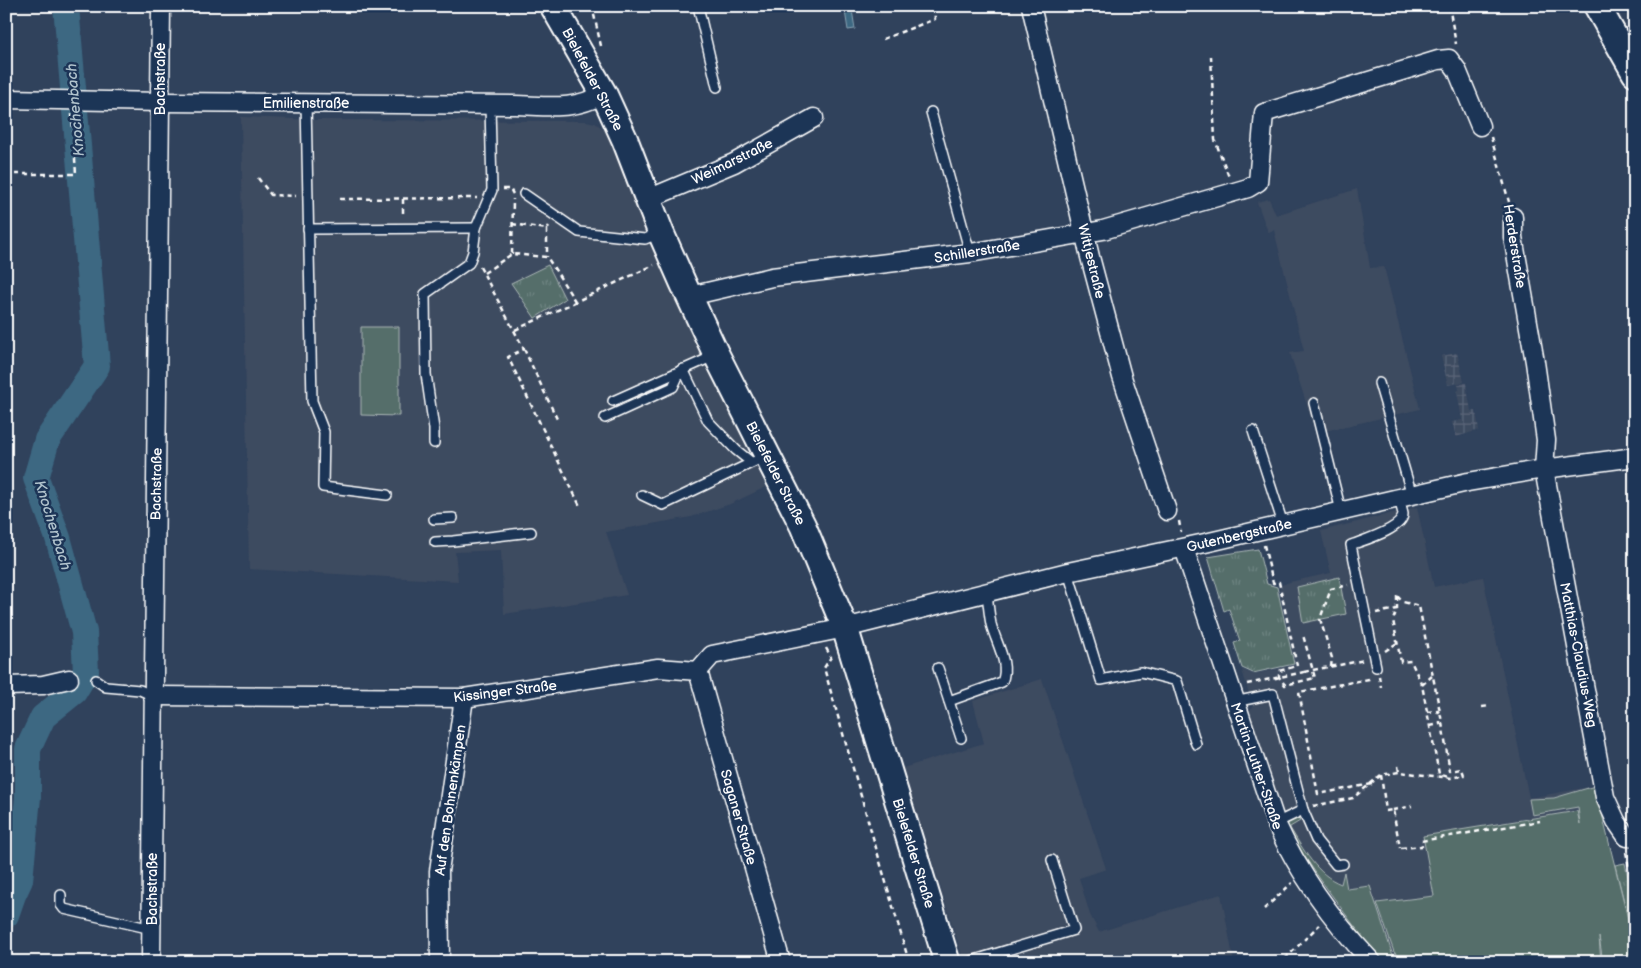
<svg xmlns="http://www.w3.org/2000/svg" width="1641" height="968" font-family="'Balsamiq Sans',sans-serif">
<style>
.built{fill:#3e4b60}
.industrial{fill:url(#industrial-grid)}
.grass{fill:url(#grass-tufts);stroke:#aab6b5}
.garden{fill:#556e6b;stroke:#aab6b5}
.water{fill:#3c6882;stroke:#8aa4b4}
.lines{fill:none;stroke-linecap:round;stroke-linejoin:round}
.river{stroke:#3c6882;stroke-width:26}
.service-casing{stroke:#fff;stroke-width:12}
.minor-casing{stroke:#fff;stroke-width:21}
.secondary-casing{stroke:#fff;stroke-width:29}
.path{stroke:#fff;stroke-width:2.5;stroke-dasharray:5 4;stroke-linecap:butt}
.service{stroke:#1d3557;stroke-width:9}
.minor{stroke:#1d3557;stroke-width:18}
.secondary{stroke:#1d3557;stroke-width:25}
.path-bridge{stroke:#fff;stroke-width:2.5;stroke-dasharray:5 4;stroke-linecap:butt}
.labels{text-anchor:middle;stroke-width:5;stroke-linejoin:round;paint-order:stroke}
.street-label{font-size:14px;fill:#fff;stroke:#1d3557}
.water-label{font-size:15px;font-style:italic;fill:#b1c3cd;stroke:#1d3557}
</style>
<defs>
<pattern id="industrial-grid" width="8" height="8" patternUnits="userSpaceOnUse" patternTransform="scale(1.25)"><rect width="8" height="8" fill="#3e4b60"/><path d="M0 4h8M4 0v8" fill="none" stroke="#5b6678"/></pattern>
<pattern id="grass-tufts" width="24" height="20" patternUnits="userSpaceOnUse" patternTransform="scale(1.25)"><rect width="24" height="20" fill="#556e6b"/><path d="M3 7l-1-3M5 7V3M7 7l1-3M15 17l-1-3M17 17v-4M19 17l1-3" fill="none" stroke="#6e8481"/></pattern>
</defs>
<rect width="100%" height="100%" fill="#30425c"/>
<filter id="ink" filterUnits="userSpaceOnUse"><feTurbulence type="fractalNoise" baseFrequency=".02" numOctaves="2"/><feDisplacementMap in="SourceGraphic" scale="10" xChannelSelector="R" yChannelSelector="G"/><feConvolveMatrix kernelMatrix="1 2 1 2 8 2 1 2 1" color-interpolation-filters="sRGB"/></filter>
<g filter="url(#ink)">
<g class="built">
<path d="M241 117 316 120 586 121 595 123 602 128 610 135 683 312 766 487 730 504 691 517 606 532 627 595 504 614 501 550 455 552 458 581 249 569Z"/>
<path d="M1357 189 1370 268 1384 267 1420 409 1316 433 1290 353 1304 351 1274 230 1268 232 1257 202 1269 199 1276 215Z"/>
<path d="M1417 507 1434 587 1483 577 1529 798 1595 786 1635 946V962H1385L1336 903 1307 863 1288 829 1246 712 1253 707 1242 670 1254 674 1295 665 1279 586 1290 582 1331 573 1321 531Z"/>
<path d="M1042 679 1106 869 1079 878 1090 915 1099 932 1221 894 1234 962H964L903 768 984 743 973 701Z"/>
</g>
<g class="industrial">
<path d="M1457 353 1464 382 1448 385 1441 356Z"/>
<path d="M1466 383 1471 411H1476L1479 430 1456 437 1452 422 1462 420 1457 391 1459 390 1458 384Z"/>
</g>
<g class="grass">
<path d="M548 265 565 299 535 318 511 283Z"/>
<path d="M1258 549 1267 584 1277 587 1294 664 1253 673 1242 668 1234 643 1240 641 1229 609 1224 611 1208 557Z"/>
<path d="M1339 577 1346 614 1303 623 1297 587Z"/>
<path d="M1625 863 1635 909V946L1615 865Z"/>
</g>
<g class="garden">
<path d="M361 327H399V416L361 415Z"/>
<path d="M1595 786 1635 947V962H1603L1599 937 1601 962H1405L1394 952 1377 903 1434 896 1423 836 1577 811 1580 824 1578 807 1532 815 1529 799 1554 798Z"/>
<path d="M1293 818H1299L1300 821 1290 827V828C1303 849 1317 875 1341 884L1344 872 1347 889 1370 886 1392 953 1403 962H1386C1368 945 1353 925 1339 905 1319 878 1299 851 1285 821Z"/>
</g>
<path class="water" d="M852 10 855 29 848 30 845 11Z"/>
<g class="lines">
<path class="river" d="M6 915 13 895 20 880 28 797V749L43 717 74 692 86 672 84 632 58 538 36 478 47 440 97 366 66 6"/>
<defs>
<g id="service">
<path d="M698 6 717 87"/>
<path d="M306 102 312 401 324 432 323 487 387 495"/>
<path d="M931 112 970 253"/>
<path d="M524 194 579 232 645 239 660 233"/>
<path d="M308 229 476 228"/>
<path d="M683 369 708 421 736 450 751 462"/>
<path d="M1379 383 1412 495"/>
<path d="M613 401 716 355"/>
<path d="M1314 403 1341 511"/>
<path d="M605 418 673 387 681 370"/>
<path d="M1253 431 1283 524"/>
<path d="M434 443V429L426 374 425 294 469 263 473 252 476 228 492 190 490 105"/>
<path d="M642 495 663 505 766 456"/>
<path d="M434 519 453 518"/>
<path d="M435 542 453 541 531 532"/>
<path d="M1068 572 1101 680 1141 672 1177 681 1196 744"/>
<path d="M1376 667 1351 545C1364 540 1403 529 1403 514 1402 509 1400 503 1399 498"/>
<path d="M938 668 961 738"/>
<path d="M96 680 106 687 140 690 153 696"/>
<path d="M949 701 1002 682C1010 664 996 643 991 624 989 614 988 603 987 592"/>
<path d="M1234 702 1273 694 1303 810 1276 823"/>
<path d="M1303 810 1316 840 1336 865 1343 864"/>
<path d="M61 895V905L64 909 152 929"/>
<path d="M968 962 1074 930 1052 860"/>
</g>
<g id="minor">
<path d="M1031 6 1090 257 1122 377 1167 511"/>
<path d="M6 99 161 102 515 105C551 106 571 111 604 94"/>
<path d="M648 199 734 163 814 118"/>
<path d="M1513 217V237L1535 362 1546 440 1544 469 1605 797 1616 821 1627 837"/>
<path d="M690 296 772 277 970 253 1103 230 1248 188 1258 182 1264 113 1438 60 1449 59 1457 70 1480 126"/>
<path d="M1184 548 1276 823C1299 874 1333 921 1372 962"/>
<path d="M698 671 781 962"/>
<path d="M6 686 43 685 69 679"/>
<path d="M153 696 464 698 658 668 698 671 712 655 845 628 1068 572 1205 543 1468 482 1544 469 1635 457"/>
<path d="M151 962 161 6"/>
<path d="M440 962 439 871 464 698"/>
</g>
<g id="secondary">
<path d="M553 6 604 94 625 140 661 233 683 283 716 354 803 526 845 628 947 962"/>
<path d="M1597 6 1635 73"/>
</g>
</defs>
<use href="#service" class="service-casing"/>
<use href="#minor" class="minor-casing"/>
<use href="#secondary" class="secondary-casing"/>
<g class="path">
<path d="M592 6 601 46"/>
<path d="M1449 6 1456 44"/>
<path d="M883 39 935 19 934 6"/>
<path d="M1211 56 1215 140 1229 177"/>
<path d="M1491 137 1509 202"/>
<path d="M6 174H76L72 114"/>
<path d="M258 178 271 195 296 196"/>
<path d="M503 189H510L513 194"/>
<path d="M340 199 477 198"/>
<path d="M403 199V217"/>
<path d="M512 224 547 229 549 226"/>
<path d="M547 229V257"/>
<path d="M512 254 513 199"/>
<path d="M480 267 524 349 508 357 581 508"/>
<path d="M484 273 512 254 547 257 575 301"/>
<path d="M515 330 654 265"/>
<path d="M524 349 557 419"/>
<path d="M1179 521 1181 532"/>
<path d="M1264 545 1273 583 1279 582 1297 666 1279 671V677L1285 685 1315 678 1303 635"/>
<path d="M1397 596 1403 602 1419 606 1441 717 1450 771 1462 769 1464 775 1468 774"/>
<path d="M1397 596V609L1393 620 1401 662 1411 661 1422 685 1439 774 1451 778"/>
<path d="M1376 613 1397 609"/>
<path d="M826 648 831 657 824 668 909 962"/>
<path d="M1385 651 1397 643"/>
<path d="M1331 667 1332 658 1320 619 1331 589 1348 585"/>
<path d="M1313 670 1365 660"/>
<path d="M1379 676 1381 687"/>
<path d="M1247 684 1304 672"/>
<path d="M1422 685 1432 676"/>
<path d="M1482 707 1490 706"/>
<path d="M1427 712 1438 711 1439 713"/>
<path d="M1430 726 1440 724V721"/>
<path d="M1398 766 1399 772 1451 778 1464 775"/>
<path d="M1381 775 1386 811 1393 810 1400 848"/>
<path d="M1372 784 1318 794 1299 692 1369 679 1372 677"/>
<path d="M1313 806 1353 798 1381 775 1399 772"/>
<path d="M1393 810 1412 806"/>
<path d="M1401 848 1422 846 1421 841 1540 821"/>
<path d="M1626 852 1635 897"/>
<path d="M1264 909 1292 883"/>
<path d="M1285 959 1319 925"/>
</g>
<use href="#service" class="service"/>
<use href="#minor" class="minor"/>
<use href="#secondary" class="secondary"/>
<path class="path-bridge" d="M1304 672 1313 670"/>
</g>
</g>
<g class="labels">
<g class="street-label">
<text transform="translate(160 79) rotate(-90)" y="5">Bachstraße</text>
<text transform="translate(593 79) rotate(62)" y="5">Bielefelder Straße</text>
<text x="306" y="108">Emilienstraße</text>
<text transform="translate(732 161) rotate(-26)" y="5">Weimarstraße</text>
<text transform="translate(1515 246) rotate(81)" y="5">Herderstraße</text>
<text transform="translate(977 251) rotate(-9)" y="5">Schillerstraße</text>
<text transform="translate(1092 261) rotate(76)" y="5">Wittjestraße</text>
<text transform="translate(776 473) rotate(63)" y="5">Bielefelder Straße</text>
<text transform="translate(156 484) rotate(-89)" y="5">Bachstraße</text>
<text transform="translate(1239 535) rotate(-13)" y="5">Gutenbergstraße</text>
<text transform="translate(1579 655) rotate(79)" y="5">Matthias-Claudius-Weg</text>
<text transform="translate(505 691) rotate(-7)" y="5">Kissinger Straße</text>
<text transform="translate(1257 766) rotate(71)" y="5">Martin-Luther-Straße</text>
<text transform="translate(450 800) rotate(-82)" y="5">Auf den Bohnenkämpen</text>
<text transform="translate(739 817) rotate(74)" y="5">Saganer Straße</text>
<text transform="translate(914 853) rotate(73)" y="5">Bielefelder Straße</text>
<text transform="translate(152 889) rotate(-90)" y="5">Bachstraße</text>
</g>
<g class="water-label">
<text transform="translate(75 110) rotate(-95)" y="5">Knochenbach</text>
<text transform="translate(53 525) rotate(73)" y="5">Knochenbach</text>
</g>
</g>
<rect width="1641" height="968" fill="none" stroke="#1d3557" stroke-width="25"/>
<rect x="12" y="12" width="1616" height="943" fill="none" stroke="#fff" stroke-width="2" filter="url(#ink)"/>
</svg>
